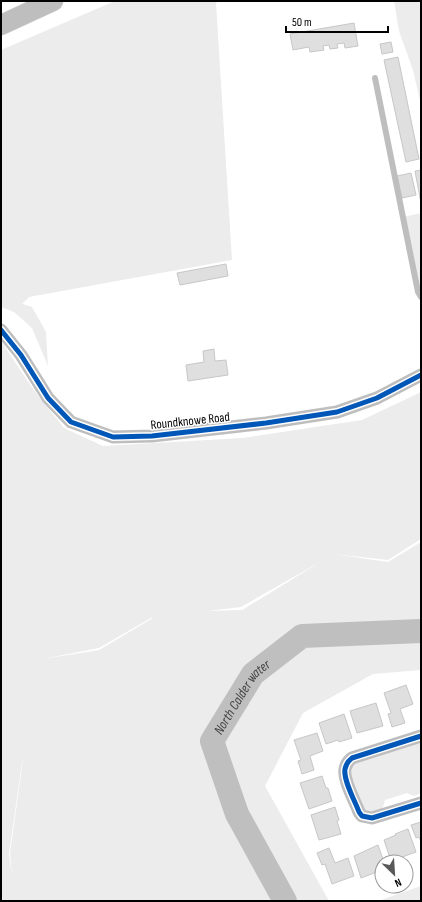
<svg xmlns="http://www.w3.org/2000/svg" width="422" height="902" font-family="'Sofia Sans Condensed',sans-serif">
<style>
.green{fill:#ececec;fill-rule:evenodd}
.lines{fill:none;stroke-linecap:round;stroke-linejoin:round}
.river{stroke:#bfbfbf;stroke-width:24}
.building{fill:#dfdfdf;stroke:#c7c7c7}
.primary-casing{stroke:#dbdbdb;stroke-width:21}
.service{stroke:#bebebe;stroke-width:6}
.minor{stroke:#bebebe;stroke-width:13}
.primary{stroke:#bebebe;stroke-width:20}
.cycleway-casing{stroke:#fff;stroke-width:8}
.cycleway{stroke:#0057b8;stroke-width:5}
.labels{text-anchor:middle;stroke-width:3;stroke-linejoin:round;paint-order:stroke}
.street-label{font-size:13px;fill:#000;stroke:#fff}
.water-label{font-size:14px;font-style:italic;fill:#444;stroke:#fff}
</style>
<rect width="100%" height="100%" fill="#fff"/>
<g class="green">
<path d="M115 1H220L216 3 232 260 29 297 22 304 32 307 46 332 48 366 32 328 14 312 1 307V50Z"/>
<path d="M394 1H421V105L413 70 399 31Z"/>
<path d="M421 213V289H418L403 217Z"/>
<path d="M1 341 33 389 64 428 103 446 242 438 362 420 421 392V539L388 560 334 554 388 562 421 542V670L373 674 303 713 265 786 329 901H1ZM322 561 242 610 208 611 241 607ZM151 618H153L99 650 43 659 99 648ZM23 756 22 767 10 853 12 877 9 854Z"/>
<path d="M421 742V793L414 796 407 793 385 800 382 810 372 813 364 810 351 775V771L355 764Z"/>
<path d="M421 886V901H378Z"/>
</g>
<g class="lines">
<path class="river" id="s1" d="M285 901 237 814 212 741 253 674 302 636 421 631"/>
</g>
<g class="building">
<path d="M354 23 358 46 345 48 344 43 337 44 338 48 330 49 329 45 323 46 324 50 310 52 309 47 293 50 290 34Z"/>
<path d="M391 42 393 52 382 54 380 44Z"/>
<path d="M398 57 419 159 406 162 384 60Z"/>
<path d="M421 170V203L415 171Z"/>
<path d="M411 173 416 195 402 198 397 176Z"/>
<path d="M226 264 228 276 180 285 177 273Z"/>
<path d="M214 349 215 361 226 360 228 375 188 381 186 365 204 362 203 351Z"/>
<path d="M406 685 413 704 400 709 405 723 392 727 388 714 391 713 384 693Z"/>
<path d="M376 703 383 726 357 733 350 711Z"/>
<path d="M344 714 352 738 339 742 338 740 326 744 319 723Z"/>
<path d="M317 733 323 751 310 756 314 770 302 774 298 761 301 760 294 740Z"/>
<path d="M322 776 326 788H328L332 801 309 809 300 783Z"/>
<path d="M335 807 339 820 337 821 341 834 319 840 311 815Z"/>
<path d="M421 822V842L419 837 416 838 411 825Z"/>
<path d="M408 829 416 852 391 861 384 840 396 835 395 834Z"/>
<path d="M378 845 384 862H382V870L361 878 354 856Z"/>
<path d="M329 848 335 863 348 858 354 876 332 884 325 864 322 865 317 853Z"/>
</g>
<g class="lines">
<defs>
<path id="primary" d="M1 25 53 1"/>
</defs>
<use href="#primary" class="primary-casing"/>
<path class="service" d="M375 78 418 292 421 297"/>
<g class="minor">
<path d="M1 330 21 355 48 398 71 422 113 437 152 436 266 423 337 412 377 398 421 375"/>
<path d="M421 736 352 758C348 761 346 764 345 769 343 780 355 801 359 812L362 816 372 818 421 803"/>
</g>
<use href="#primary" class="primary"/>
<defs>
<g id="cycleway">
<path d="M1 330 21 355 48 398 71 422 113 437 152 436 266 423 337 412 377 398 421 375"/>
<path d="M421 736 352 758C348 761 346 764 345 769 343 780 355 801 359 812L362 816 372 818 421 803"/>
</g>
</defs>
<use href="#cycleway" class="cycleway-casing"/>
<use href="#cycleway" class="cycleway"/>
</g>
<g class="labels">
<g class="street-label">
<text transform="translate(190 420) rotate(-6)" y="5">Roundknowe Road</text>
</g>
<g class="water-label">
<text dy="5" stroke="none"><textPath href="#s1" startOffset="230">North Calder water</textPath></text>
</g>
</g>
<rect width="422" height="902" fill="none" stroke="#000000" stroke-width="4"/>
<g transform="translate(394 874) rotate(155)"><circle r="19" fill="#ffffff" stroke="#999999"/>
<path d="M0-3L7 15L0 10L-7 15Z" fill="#595959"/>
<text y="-6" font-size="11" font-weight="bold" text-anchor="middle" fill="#000000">N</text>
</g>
<path d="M286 26v6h102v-6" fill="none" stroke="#000000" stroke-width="2"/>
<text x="292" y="26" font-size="12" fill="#000000" stroke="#ffffff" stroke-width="3" paint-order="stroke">50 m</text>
</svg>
